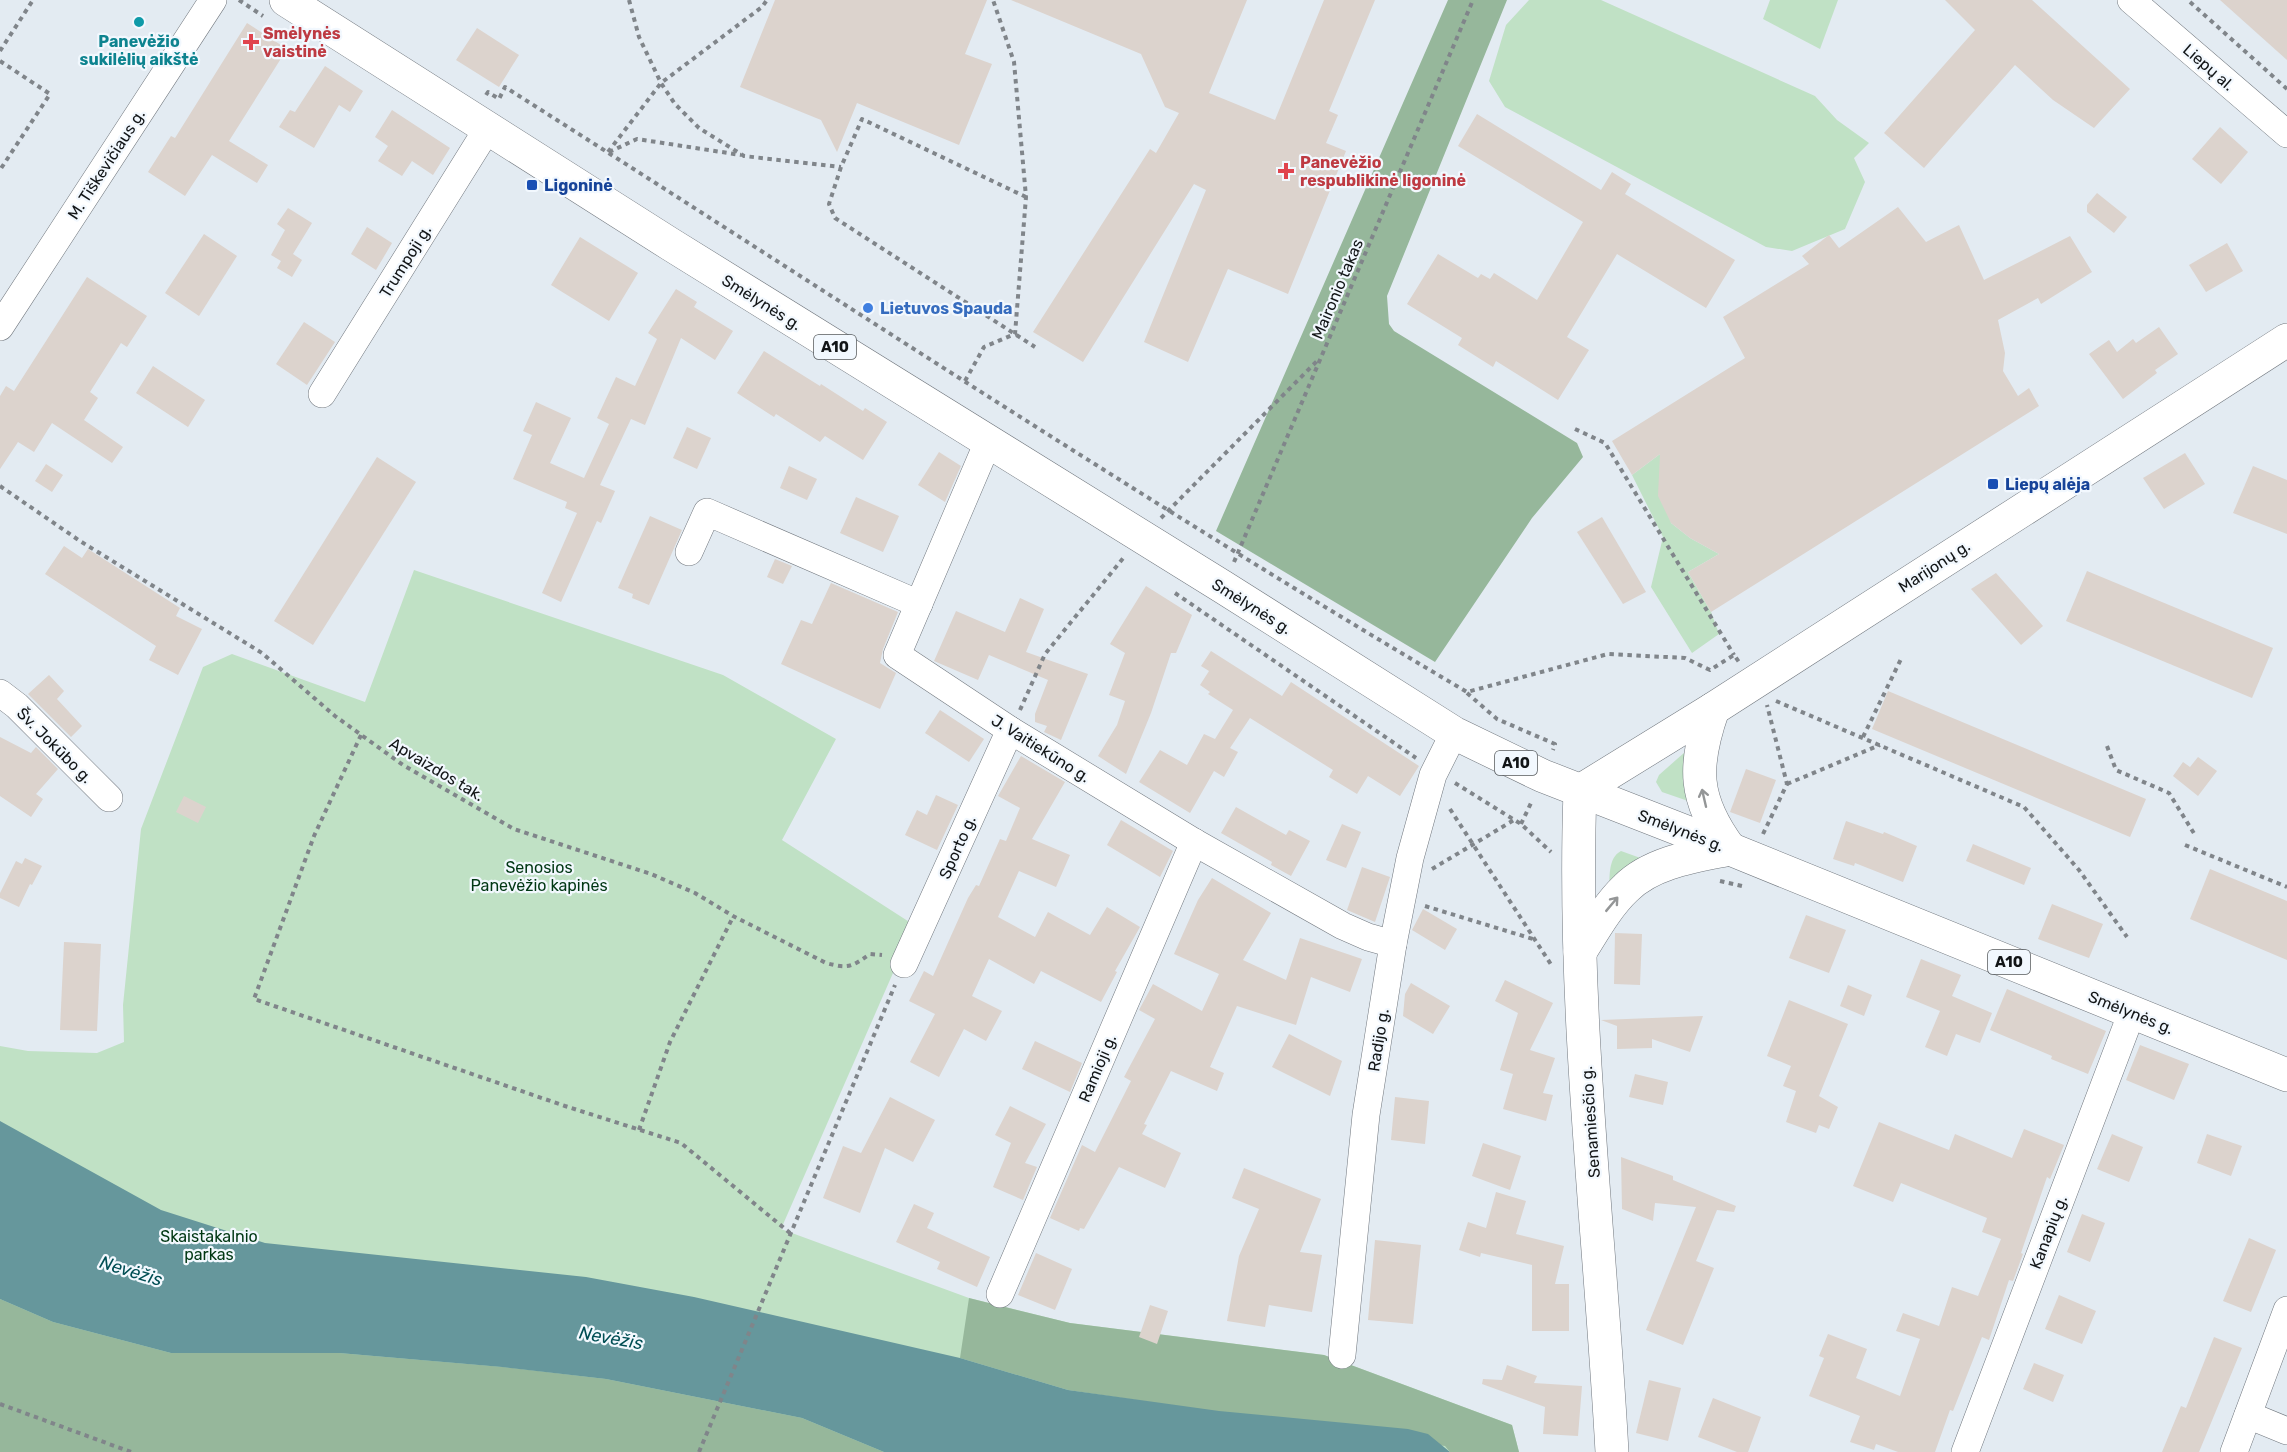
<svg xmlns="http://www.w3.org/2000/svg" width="2287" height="1452" font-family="Rubik,sans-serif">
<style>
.green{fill:#c0e1c5}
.forest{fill:#96b79b}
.water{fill:#66979c}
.building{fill:#dcd3cd}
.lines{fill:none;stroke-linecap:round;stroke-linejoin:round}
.street-casing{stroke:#72787f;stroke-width:28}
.secondary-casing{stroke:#72787f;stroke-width:34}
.highway-casing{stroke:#72787f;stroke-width:34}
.path{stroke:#80858a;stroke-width:4;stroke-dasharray:4.5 4.5;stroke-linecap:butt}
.street{stroke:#fff;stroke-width:27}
.secondary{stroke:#fff;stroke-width:33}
.highway{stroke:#fff;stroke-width:33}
.oneway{stroke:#949697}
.culture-dot{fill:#0f9aa8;stroke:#f2f8fe;stroke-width:2}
.health-dot{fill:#e0444e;stroke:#f2f8fe;stroke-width:2}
.transit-dot{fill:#1a4fb4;stroke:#f2f8fe;stroke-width:2}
.shop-dot{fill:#3f7fe0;stroke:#f2f8fe;stroke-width:2}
.labels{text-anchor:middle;stroke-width:4.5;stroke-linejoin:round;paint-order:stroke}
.shield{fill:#f2f8fe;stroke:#55595c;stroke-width:1.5}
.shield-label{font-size:15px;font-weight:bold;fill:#121517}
.health-label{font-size:16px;font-weight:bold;fill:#be3a42;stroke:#f2f8fe;text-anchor:start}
.culture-label{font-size:16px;font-weight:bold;fill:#0d838f;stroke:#f2f8fe}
.street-label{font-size:16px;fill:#121517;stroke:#f2f8fe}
.transit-label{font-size:16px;font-weight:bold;fill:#164399;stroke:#f2f8fe;text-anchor:start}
.shop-label{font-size:16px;font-weight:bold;fill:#366cbe;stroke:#f2f8fe;text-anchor:start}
.park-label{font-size:16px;fill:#003713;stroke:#f2f8fe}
.water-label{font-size:18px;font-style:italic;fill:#004e54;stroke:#f2f8fe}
</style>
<rect width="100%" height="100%" fill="#e3ebf2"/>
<g class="green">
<path d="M1601 0 1815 96 1837 120 1869 143 1854 158 1865 182 1845 229 1792 251 1766 247 1505 107 1489 81 1506 25 1529 0Z"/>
<path d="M1770 0H1838L1820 49 1763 19Z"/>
<path d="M1660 454 1671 523 1690 538 1719 554 1688 572 1711 612 1719 634 1692 653 1651 587 1663 537 1632 475Z"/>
<path d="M414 570 723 675 836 739 782 840 914 925 781 1229 969 1298 1070 1323 1324 1355 1512 1425 1519 1452H0V1046L28 1051 97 1053 124 1042 123 1005 141 829 203 667 232 654 365 702Z"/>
<path d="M1685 752 1691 802 1662 792 1656 782 1659 775Z"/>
<path d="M1621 851 1646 860 1609 889C1610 876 1608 858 1621 851Z"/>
</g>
<g class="forest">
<path d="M1448 0H1507L1387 296 1389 324 1394 331 1577 443 1583 457 1532 518 1435 662 1216 531Z"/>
<path d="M969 1298 1070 1323 1324 1355 1512 1425 1519 1452H1450L1445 1446 1068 1390 960 1358Z"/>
<path d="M0 1299 53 1322 171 1353H339L503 1367 606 1379 802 1418 884 1452H0Z"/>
</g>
<path class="water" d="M0 1121 161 1210 265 1243 586 1277 694 1297 960 1358 1068 1390 1219 1411 1408 1429 1428 1434 1450 1452H884L802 1418 606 1379 502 1367 339 1353H171L53 1322 0 1299Z"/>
<g class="building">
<path d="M775 0H987L965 54 992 64 959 145 857 103 837 152 821 120 740 87Z"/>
<path d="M1011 0H1247L1209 93 1275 120 1324 0H1375L1329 111 1338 115 1326 143 1346 151 1288 294 1228 269 1188 362 1144 342 1206 190 1194 184 1083 362 1033 332 1150 149 1156 153 1179 113 1165 107 1141 54Z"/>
<path d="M1945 0H2032L2130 89 2094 128 2053 100 2015 65 1924 168 1884 133 1975 30Z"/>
<path d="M2220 0H2287V60Z"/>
<path d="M247 23 287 49 229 141 268 165 257 183 212 155 185 196 148 172 171 136 175 138Z"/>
<path d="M477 28 519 55 499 87 456 60Z"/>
<path d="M325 66 363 91 350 112 339 105 314 148 279 127 290 110 295 112Z"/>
<path d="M392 110 450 148 433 175 412 161 402 176 378 161 388 146 375 137Z"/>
<path d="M1477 114 1601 190 1612 172 1631 184 1625 194 1735 260 1706 308 1617 254 1567 337 1589 350 1558 400 1496 361 1493 367 1458 345 1462 338 1407 304 1438 254 1478 278 1481 274 1490 279 1494 273 1537 300 1583 222 1458 146Z"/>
<path d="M2220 127 2248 152 2221 184 2192 159Z"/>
<path d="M2097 193 2127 217 2114 233 2087 212V205Z"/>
<path d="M1898 207 1926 242 1959 225 1984 280 2070 236 2092 272 2041 304 2038 298 1998 320 2005 353 2003 371 2018 396 2029 388 2039 406 1711 612 1688 572 1719 554 1690 538 1671 523 1658 496 1660 454 1632 475 1612 441 1745 358 1723 317 1809 264 1802 256 1829 235 1839 248Z"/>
<path d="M288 208 312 223 293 254 302 260 292 277 277 268 281 261 271 255 285 230 277 224Z"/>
<path d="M367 227 392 243 376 270 351 254Z"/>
<path d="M204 234 237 256 199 316 165 293Z"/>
<path d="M580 237 638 273 609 321 551 285Z"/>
<path d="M2227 243 2243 271 2206 292 2189 265Z"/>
<path d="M87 277 147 316 127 347 121 343 90 392 98 398 84 420 123 447 112 463 52 423 34 452 18 442 0 469V396L6 386 14 391Z"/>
<path d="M676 289 697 302 694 307 733 331 715 360 681 338 645 425 631 419 600 485 615 491 601 523 597 521 561 602 542 593 577 513 565 508 567 502 513 479 532 435 523 431 536 402 571 418 550 463 584 478 609 424 597 418 616 377 635 386 657 339 648 333Z"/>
<path d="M304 322 335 342 307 385 276 364Z"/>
<path d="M2159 327 2178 354 2155 370 2157 373 2123 399 2089 354 2109 340 2117 352 2133 339 2136 343Z"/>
<path d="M764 351 820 386 821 384 863 411 865 408 887 422 863 460 825 436 820 442 776 414 774 417 737 393Z"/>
<path d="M153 366 205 400 188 427 136 393Z"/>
<path d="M687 427 711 438 697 469 673 458Z"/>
<path d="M939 452 961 466 945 502 918 485Z"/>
<path d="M2185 453 2205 484 2164 509 2143 478Z"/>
<path d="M377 457 416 482 313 645 274 621Z"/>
<path d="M46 464 63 475 52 492 35 481Z"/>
<path d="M789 466 817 479 807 500 780 488Z"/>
<path d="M2253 466 2287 480V534L2233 513Z"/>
<path d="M856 497 899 516 883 552 840 533Z"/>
<path d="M650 516 682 530 649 605 632 598 633 594 618 588Z"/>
<path d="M1602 517 1646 592 1623 604 1577 532Z"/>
<path d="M64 546 82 558 88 549 180 608 176 616 202 629 178 675 149 660 156 646 45 574Z"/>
<path d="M775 559 792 566 783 584 767 577Z"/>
<path d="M2087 571 2273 648 2252 698 2066 621Z"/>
<path d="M1996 573 2043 626 2021 645 1971 589Z"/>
<path d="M831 583 898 612 883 649 880 663 896 673 880 709 781 664 801 620 812 624Z"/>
<path d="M1146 586 1192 615 1176 653H1171L1151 713 1126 774 1098 756 1117 725 1125 701 1109 695 1125 653 1110 644Z"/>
<path d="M1020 598 1044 609 1026 652 1088 674 1061 740 1044 732 1047 726 1035 722V714L1048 680 989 655 978 680 934 661 956 611 1005 632Z"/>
<path d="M1211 651 1282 696 1291 682 1419 766 1400 796 1368 776 1357 794 1329 777 1333 770 1250 718 1230 748 1238 752 1224 777 1214 771 1190 813 1139 782 1160 750 1187 765 1204 734 1215 739 1233 710 1208 694 1210 692 1200 685 1209 671 1201 666Z"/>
<path d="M49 675 64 691 57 699 82 726 71 737 28 694Z"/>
<path d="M1888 691 2146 799 2130 837 1872 729Z"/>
<path d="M940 710 984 739 969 762 925 733Z"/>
<path d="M0 737 31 753 36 747 58 769 36 794 43 799 31 817 0 796Z"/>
<path d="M1021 756 1065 782 1032 839 1070 855 1056 887 1019 871 998 917 1035 937 1048 912 1090 935 1107 907 1140 927 1115 971 1117 972 1101 1002 1041 971 1034 984 989 959 972 996 1002 1011 986 1041 964 1029 939 1077 910 1062 935 1014 909 1001 924 971 933 976 968 898 976 885 979 886 1000 839 1006 841 1020 808 998 796Z"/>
<path d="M2198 757 2217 771 2198 796 2173 776 2183 762 2190 767Z"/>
<path d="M1746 769 1776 780 1760 823 1730 812Z"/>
<path d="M936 795 958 805 937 850 905 835 917 810 927 815Z"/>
<path d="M184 796 206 807 198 823 176 812Z"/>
<path d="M1236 807 1286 835 1289 830 1310 841 1291 876 1271 865 1272 862 1221 833Z"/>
<path d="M1121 820 1173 851 1160 877 1107 845Z"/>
<path d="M1846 821 1883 834 1884 832 1917 846 1903 882 1855 863 1854 866 1833 859Z"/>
<path d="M1342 824 1361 832 1346 868 1326 860Z"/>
<path d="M1973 844 2031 868 2024 885 1966 861Z"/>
<path d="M25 858 42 866 32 885 30 884 19 907 0 898V893L16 861 22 864Z"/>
<path d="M1362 867 1390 877 1375 922 1347 910Z"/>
<path d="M2210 869 2287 901V960L2190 919Z"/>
<path d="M1212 878 1271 913 1243 960 1286 980 1300 938 1362 959 1350 992 1311 977 1296 1025 1237 1006 1210 1067 1224 1073 1217 1091 1171 1071 1144 1124 1147 1125 1142 1134 1181 1153 1165 1188 1119 1167 1084 1229 1080 1228 1079 1231 1050 1218 1082 1145 1095 1152 1131 1081 1124 1077 1155 1019 1139 1010 1153 984 1202 1011 1219 974 1174 954 1198 900Z"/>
<path d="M2052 904 2103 924 2089 958 2038 939Z"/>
<path d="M1423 909 1457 929 1445 950 1412 930Z"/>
<path d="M1806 915 1846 930 1829 973 1789 958Z"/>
<path d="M1615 933 1642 934 1640 985 1614 984Z"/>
<path d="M64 942 101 944 97 1031 60 1030Z"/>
<path d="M1921 959 1961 975 1952 996 1992 1013 1980 1043 1956 1034 1947 1056 1925 1047 1940 1011 1906 997Z"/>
<path d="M1505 980 1553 1003 1530 1050 1555 1058 1543 1093 1553 1095 1546 1121 1503 1109 1513 1074 1500 1070 1518 1013 1495 1001Z"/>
<path d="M1411 983 1450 1006 1433 1034 1403 1016 1405 994Z"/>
<path d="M1848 985 1872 995 1864 1016 1840 1006Z"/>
<path d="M2007 989 2106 1031 2088 1074 2051 1059 2052 1056 1990 1030Z"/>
<path d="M1789 1000 1848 1024 1819 1096 1838 1107 1829 1129 1819 1125 1816 1133 1786 1122 1796 1091 1783 1086 1791 1066 1767 1056Z"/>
<path d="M1703 1016 1690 1052 1652 1039V1048L1617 1049V1026L1601 1020Z"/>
<path d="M1289 1034 1342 1061 1330 1096 1272 1067Z"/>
<path d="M1035 1041 1082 1063 1070 1092 1022 1069Z"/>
<path d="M2140 1045 2189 1064 2174 1100 2126 1080Z"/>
<path d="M1635 1074 1668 1082 1663 1105 1629 1097Z"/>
<path d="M890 1097 935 1120 913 1162 885 1148 860 1213 823 1198 843 1146 861 1153Z"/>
<path d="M1395 1097 1429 1101 1425 1144 1391 1140Z"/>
<path d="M1010 1106 1046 1124 1025 1163 1037 1167 1023 1200 993 1187 1011 1143 995 1135Z"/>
<path d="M1879 1122 1949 1150 1955 1134 2012 1158 2024 1129 2064 1145 2050 1179 2047 1177 2021 1253 2023 1254 2013 1281 2009 1280 1989 1340 1982 1337 1953 1411 1950 1410 1935 1452H1898L1876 1444 1874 1450 1850 1442 1860 1416 1809 1396 1824 1358 1819 1356 1828 1334 1867 1349 1856 1378 1900 1396 1920 1339 1896 1331 1903 1313 1939 1326 1952 1287 1978 1296 2001 1239 1982 1232 1987 1218 1901 1183 1893 1202 1853 1186Z"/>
<path d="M2112 1134 2143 1147 2129 1182 2097 1169Z"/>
<path d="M2207 1134 2242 1146 2231 1176 2197 1163Z"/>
<path d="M1483 1143 1521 1156 1510 1190 1472 1176Z"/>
<path d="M1621 1157 1673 1176V1180L1736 1206 1734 1212 1717 1210 1696 1261 1714 1268 1683 1345 1646 1330 1696 1207 1655 1203 1653 1221 1622 1209Z"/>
<path d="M1244 1168 1321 1199 1300 1252 1322 1255 1312 1312 1269 1305 1265 1327 1227 1321 1239 1256 1259 1209 1232 1198Z"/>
<path d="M1496 1192 1526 1201 1516 1234 1564 1246 1555 1284H1569V1331H1532V1265L1481 1253 1480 1257 1459 1250 1468 1222 1486 1228Z"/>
<path d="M914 1204 934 1213 927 1228 990 1257 977 1287 937 1269 940 1262 896 1242Z"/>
<path d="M2082 1214 2105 1223 2090 1262 2067 1252Z"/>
<path d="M2249 1238 2276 1250 2251 1312 2223 1301Z"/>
<path d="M1375 1240 1421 1245 1413 1324 1368 1320Z"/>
<path d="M1036 1253 1072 1269 1055 1310 1018 1295Z"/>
<path d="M2059 1295 2096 1311 2082 1344 2045 1329Z"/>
<path d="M1150 1305 1168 1311 1157 1344 1139 1337Z"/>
<path d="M2214 1337 2242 1348 2199 1452H2162L2181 1406 2186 1408Z"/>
<path d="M2034 1363 2064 1375 2053 1402 2023 1389Z"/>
<path d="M1507 1365 1537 1376 1534 1383 1582 1386 1578 1436 1543 1434 1545 1407 1482 1384 1483 1379 1502 1380Z"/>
<path d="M1649 1380 1681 1388 1668 1441 1636 1433Z"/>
<path d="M1713 1398 1761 1417 1748 1452H1737L1698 1437Z"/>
</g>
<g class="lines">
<defs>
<g id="street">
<path d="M2131 0 2287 134"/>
<path d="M0 327 213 0"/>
<path d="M322 394 488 128"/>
<path d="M988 442 897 655 1010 730 1194 842 1343 926 1368 937 1393 944"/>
<path d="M689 552 707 512 919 604"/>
<path d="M0 693 17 706 109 798"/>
<path d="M904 964 1010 730"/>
<path d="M1000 1294 1194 842"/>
<path d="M1342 1355 1366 1115 1393 944 1410 858 1433 775 1454 733"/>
<path d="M2248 1415 2287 1431"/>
<path d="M1965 1452 2132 1012"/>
<path d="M2234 1452 2287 1310"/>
</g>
<g id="secondary">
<path d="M1713 709C1693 766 1693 799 1730 849"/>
<path d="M1612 1452C1600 1232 1572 1011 1580 791L1713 709 2287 340"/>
</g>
<g id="highway">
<path d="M286 0 670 244 1223 587 1454 733 1543 776 1730 849 2287 1075"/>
<path d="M1580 952C1594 930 1607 906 1626 888 1652 862 1695 856 1730 849"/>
</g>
</defs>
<use href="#street" class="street-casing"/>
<use href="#secondary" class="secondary-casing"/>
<use href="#highway" class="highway-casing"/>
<g class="path">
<path d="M239 0 263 16"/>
<path d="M629 0 639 37 661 83 675 104 699 128 744 156 841 167"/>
<path d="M2190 2 2287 89"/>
<path d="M0 51 33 0"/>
<path d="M0 61 50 94 0 170"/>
<path d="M486 95 488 92 499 99 505 87C825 290 1141 500 1467 692L1608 654 1685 658 1710 670 1734 655 1739 662"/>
<path d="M608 152 661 83 762 7 767 0"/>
<path d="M609 152 637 139 741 155"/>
<path d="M1026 197 862 119 841 167 829 204 835 218 1035 347"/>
<path d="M965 381 984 347 1015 334 1026 197 1014 62 993 0"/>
<path d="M1575 429 1605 443 1734 655"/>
<path d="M0 486 80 541 262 653 335 716 403 765 514 829 651 874 695 893 733 916 826 963C849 969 851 967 870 954L882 955"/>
<path d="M1161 518 1319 359"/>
<path d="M1234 562 1473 0"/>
<path d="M1175 593 1416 758"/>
<path d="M1467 693 1497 719 1555 744 1553 750"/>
<path d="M1776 701 2024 807 2079 870 2127 937"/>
<path d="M1020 710 1045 654 1125 556"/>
<path d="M361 735 314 836 254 999 565 1106 681 1143 790 1233"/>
<path d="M1863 737 1902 657"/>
<path d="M2107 746 2116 770 2169 793 2195 835"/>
<path d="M1455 783 1521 824 1551 852"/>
<path d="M1787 784 1880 745"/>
<path d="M1450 809 1552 966"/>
<path d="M1521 824 1532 801"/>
<path d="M1763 834 1787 784 1767 705"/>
<path d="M2185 845 2287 887"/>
<path d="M1432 869 1514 820"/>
<path d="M1720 881 1742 886"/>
<path d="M1425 906 1533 939"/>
<path d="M639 1130 670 1042 733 917"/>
<path d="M0 1404 131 1452"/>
<path d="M699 1452 895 985"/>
</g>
<use href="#street" class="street"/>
<use href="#secondary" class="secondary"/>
<use href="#highway" class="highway"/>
</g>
<defs><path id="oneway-shaft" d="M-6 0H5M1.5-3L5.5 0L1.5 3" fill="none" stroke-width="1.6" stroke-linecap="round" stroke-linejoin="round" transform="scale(1.5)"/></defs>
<g class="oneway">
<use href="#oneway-shaft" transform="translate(1704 798) rotate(-103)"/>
<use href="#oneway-shaft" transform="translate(1612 904) rotate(-50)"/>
</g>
<circle class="culture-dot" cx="139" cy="22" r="6"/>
<g class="health-dot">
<path d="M248 33h6v6h6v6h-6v6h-6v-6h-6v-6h6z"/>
<path d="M1283 162h6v6h6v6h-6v6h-6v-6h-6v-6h6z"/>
</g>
<g class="transit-dot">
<rect x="526" y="179" width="12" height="12" rx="3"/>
<rect x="1987" y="478" width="12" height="12" rx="3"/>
</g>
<circle class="shop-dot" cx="868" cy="308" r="6"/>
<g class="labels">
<g class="shield">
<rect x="814" y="335" width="42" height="24" rx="4.5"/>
<rect x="1495" y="751" width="42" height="24" rx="4.5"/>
<rect x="1988" y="950" width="42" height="24" rx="4.5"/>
</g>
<g class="shield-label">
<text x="835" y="352">A10</text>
<text x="1516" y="768">A10</text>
<text x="2009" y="967">A10</text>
</g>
<g class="health-label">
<text x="263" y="39">Smėlynės<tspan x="263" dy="18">vaistinė</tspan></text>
<text x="1300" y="168">Panevėžio<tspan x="1300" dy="18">respublikinė ligoninė</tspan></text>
</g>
<g class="culture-label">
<text x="139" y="47">Panevėžio<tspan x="139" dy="18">sukilėlių aikštė</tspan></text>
</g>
<g class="street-label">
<text transform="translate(2209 67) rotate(41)" y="6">Liepų al.</text>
<text transform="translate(106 164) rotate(-57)" y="6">M. Tiškevičiaus g.</text>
<text transform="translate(405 261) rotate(-58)" y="6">Trumpoji g.</text>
<text transform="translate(1337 289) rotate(-67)" y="6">Maironio takas</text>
<text transform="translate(762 302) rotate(32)" y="6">Smėlynės g.</text>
<text transform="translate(1934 566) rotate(-33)" y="6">Marijonų g.</text>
<text transform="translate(1252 606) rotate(32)" y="6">Smėlynės g.</text>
<text transform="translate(55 745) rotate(45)" y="6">Šv. Jokūbo g.</text>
<text transform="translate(1041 748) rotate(32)" y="6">J. Vaitiekūno g.</text>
<text transform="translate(437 769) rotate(31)" y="6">Apvaizdos tak.</text>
<text transform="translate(1681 830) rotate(21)" y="6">Smėlynės g.</text>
<text transform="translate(957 847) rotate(-66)" y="6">Sporto g.</text>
<text transform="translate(2131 1012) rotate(22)" y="6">Smėlynės g.</text>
<text transform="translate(1378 1040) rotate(-81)" y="6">Radijo g.</text>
<text transform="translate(1097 1068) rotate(-67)" y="6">Ramioji g.</text>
<text transform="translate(1590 1122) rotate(-94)" y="6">Senamiesčio g.</text>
<text transform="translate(2048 1232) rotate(-69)" y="6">Kanapių g.</text>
</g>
<g class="transit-label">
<text x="544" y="191">Ligoninė</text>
<text x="2005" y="490">Liepų alėja</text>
</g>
<g class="shop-label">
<text x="880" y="314">Lietuvos Spauda</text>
</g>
<g class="park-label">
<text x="539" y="873">Senosios<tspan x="539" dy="18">Panevėžio kapinės</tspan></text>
<text x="209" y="1242">Skaistakalnio<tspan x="209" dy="18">parkas</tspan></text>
</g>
<g class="water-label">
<text transform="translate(131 1271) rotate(17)" y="6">Nevėžis</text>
<text transform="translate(611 1338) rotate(10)" y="6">Nevėžis</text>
</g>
</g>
</svg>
